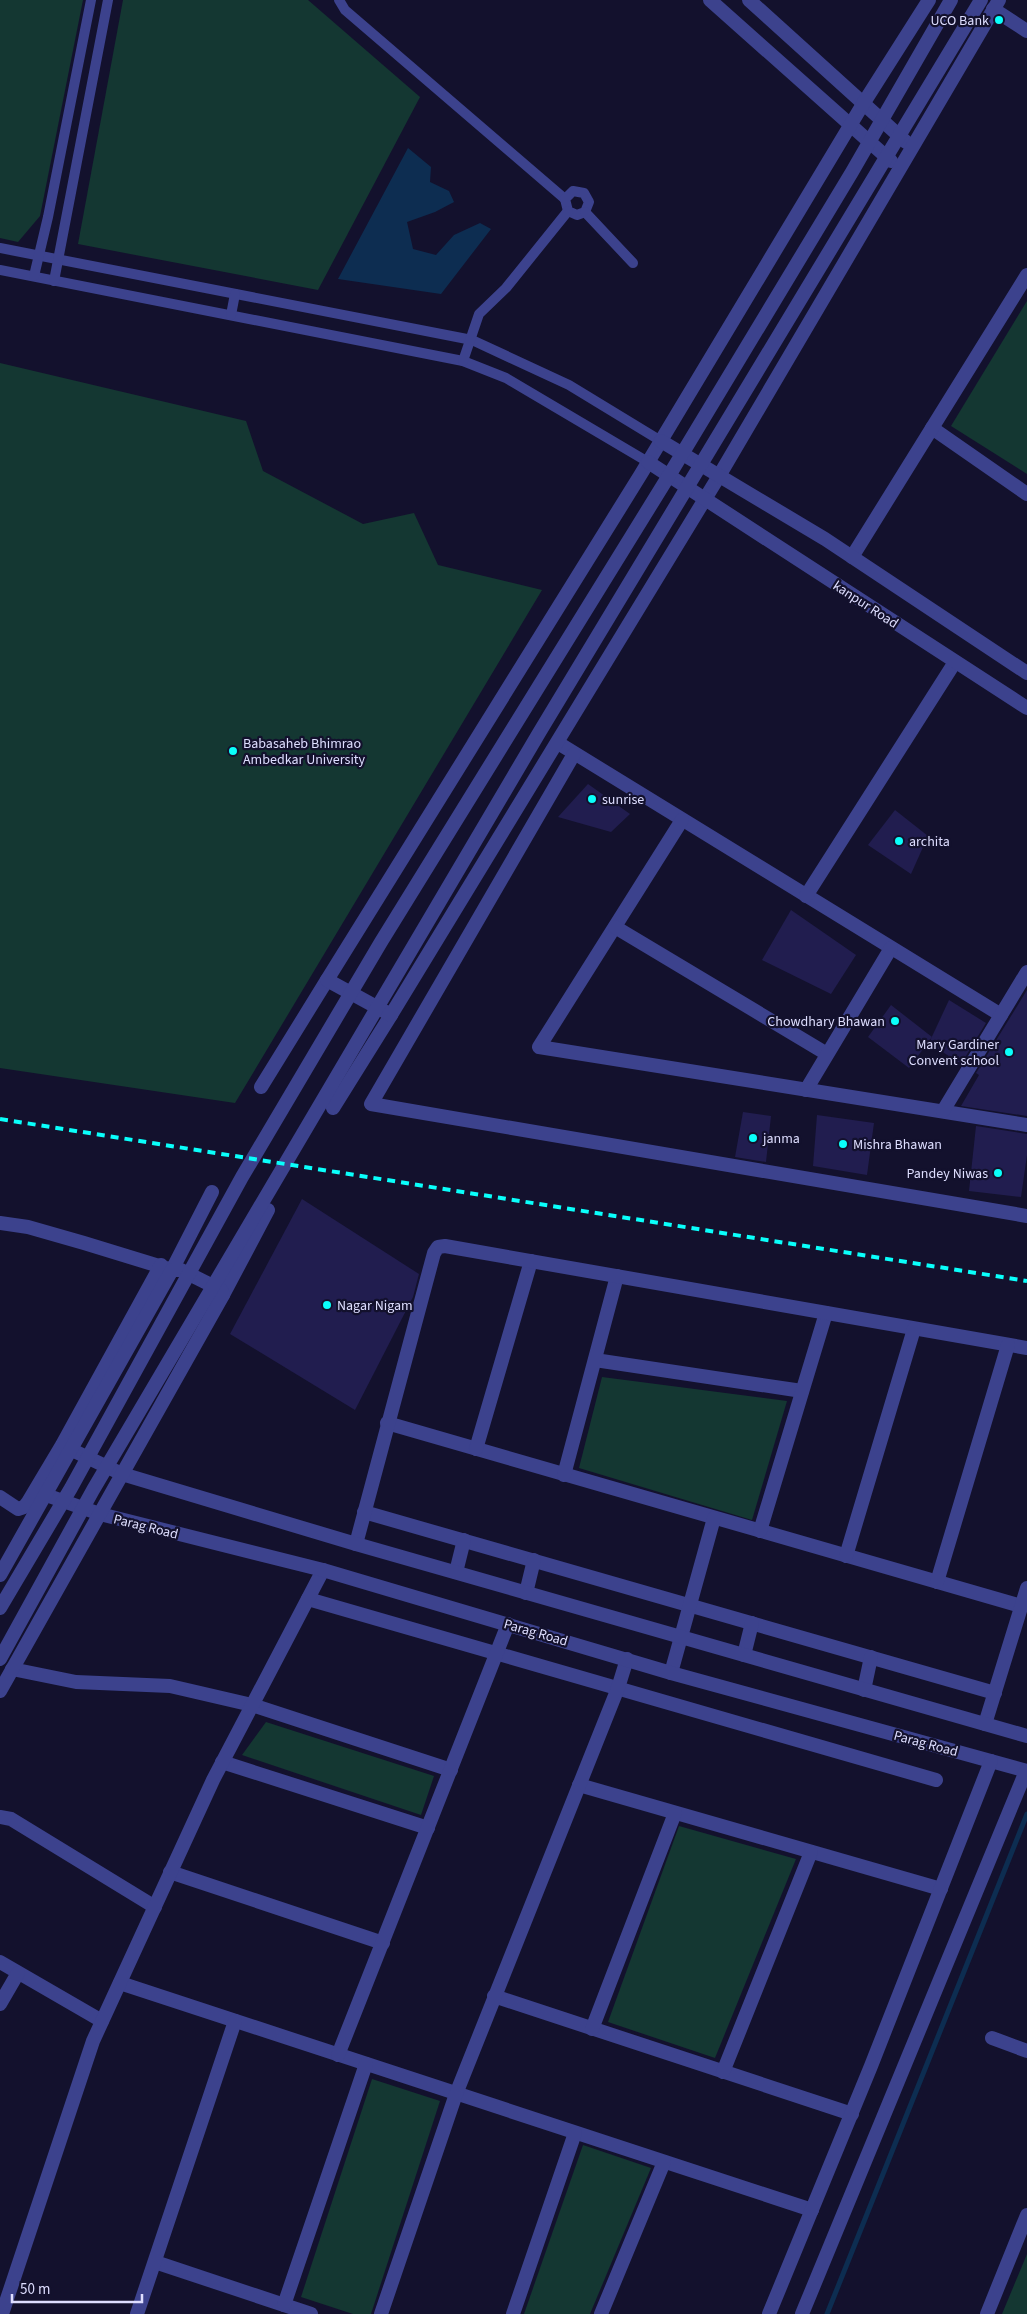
<svg xmlns="http://www.w3.org/2000/svg" width="1027" height="2314" font-family="'Source Sans 3',sans-serif">
<style>
.green{fill:#143732}
.water{fill:#0d2d51}
.lines{fill:none;stroke-linecap:round;stroke-linejoin:round}
.stream{stroke:#0d2d51;stroke-width:5}
.building{fill:#211d4f}
.service{stroke:#3c428d;stroke-width:10}
.minor{stroke:#3c428d;stroke-width:14}
.tertiary{stroke:#3c428d;stroke-width:14}
.rail{stroke:#0afffb;stroke-width:4;stroke-dasharray:8 6;stroke-linecap:butt}
.poi-dot{fill:#0afffb;stroke:#13112d;stroke-width:2}
.labels{text-anchor:middle;stroke-width:4.5;stroke-linejoin:round;paint-order:stroke}
.poi-label{font-size:14px;fill:#dedeff;stroke:#13112d;text-anchor:start}
.street-label{font-size:14px;fill:#dedeff;stroke:#13112d}
</style>
<rect width="100%" height="100%" fill="#13112d"/>
<g class="green">
<path d="M0 0H83L40 216 18 242 0 238Z"/>
<path d="M123 0H308L420 97 318 290 78 244Z"/>
<path d="M1027 301V474L951 426Z"/>
<path d="M0 363 246 421 263 471 363 524 414 513 438 565 542 590 235 1103 0 1068Z"/>
<path d="M602 1377 787 1401 752 1520 579 1468Z"/>
<path d="M266 1722 434 1776 421 1815 242 1755Z"/>
<path d="M679 1826 796 1859 715 2058 608 2022Z"/>
<path d="M372 2079 440 2101 371 2314H353L301 2297Z"/>
<path d="M583 2145 651 2168 590 2314H524Z"/>
<path d="M1027 2254V2314H1002Z"/>
</g>
<path class="water" d="M408 148 431 167 430 182 449 191 454 202 435 212 407 222 413 249 436 255 454 235 480 223 491 229 441 294 338 279Z"/>
<g class="lines">
<path class="stream" d="M827 2314 1027 1814"/>
</g>
<g class="building">
<path d="M588 784 630 814 611 832 558 817Z"/>
<path d="M895 810 928 836 911 874 868 845Z"/>
<path d="M791 910 856 955 831 994 762 960Z"/>
<path d="M1027 990V1116L961 1106 979 1075 976 1073Z"/>
<path d="M949 1000 986 1023 961 1064 929 1043Z"/>
<path d="M891 1005 932 1037 909 1068 868 1037Z"/>
<path d="M743 1112 771 1116 766 1162 735 1157Z"/>
<path d="M817 1115 874 1123 867 1175 813 1166Z"/>
<path d="M976 1126 1027 1134V1155L1021 1197 969 1191Z"/>
<path d="M302 1199 419 1274 413 1297 355 1410 230 1334Z"/>
</g>
<g class="lines">
<g class="service">
<path d="M339 0 345 10 565 199"/>
<path d="M573 191 584 193 589 202 585 212 577 215 568 211 565 199Z"/>
<path d="M585 212 633 263"/>
<path d="M0 248 472 340 569 385 661 441"/>
<path d="M0 270 463 361 506 378 648 462"/>
<path d="M34 276 48 217 91 0"/>
<path d="M54 281 108 0"/>
<path d="M231 315 235 294"/>
<path d="M463 361 479 314 506 288 568 211"/>
</g>
<g class="minor">
<path d="M993 9 1027 31"/>
<path d="M932 428 1027 494"/>
<path d="M852 557 1027 275"/>
<path d="M558 743 1001 1015"/>
<path d="M574 754 371 1104 1027 1216"/>
<path d="M682 820 539 1047 1027 1125"/>
<path d="M806 896 955 662"/>
<path d="M615 927 827 1054"/>
<path d="M261 1087 327 980"/>
<path d="M806 1090 891 948"/>
<path d="M333 1108 391 1015"/>
<path d="M943 1111 1027 972"/>
<path d="M0 1223 28 1227 84 1243 172 1270 212 1192"/>
<path d="M223 1295 268 1210"/>
<path d="M595 1360 802 1391"/>
<path d="M387 1423 1021 1606"/>
<path d="M476 1449 531 1261"/>
<path d="M564 1475 617 1276"/>
<path d="M0 1497 18 1509 24 1507 28 1502 62 1445 161 1265"/>
<path d="M364 1512 995 1693"/>
<path d="M760 1531 826 1313"/>
<path d="M356 1544 434 1253 438 1247 445 1246 1027 1348"/>
<path d="M846 1556 914 1329"/>
<path d="M456 1572 464 1540"/>
<path d="M937 1582 1008 1345"/>
<path d="M526 1593 534 1560"/>
<path d="M308 1599 936 1780"/>
<path d="M744 1655 752 1623"/>
<path d="M12 1669 76 1682 170 1686 252 1705 451 1770"/>
<path d="M671 1673 714 1518"/>
<path d="M864 1690 871 1657"/>
<path d="M985 1724 1027 1588"/>
<path d="M222 1762 428 1828"/>
<path d="M579 1785 941 1889"/>
<path d="M0 1817 11 1819 155 1907"/>
<path d="M170 1872 383 1943"/>
<path d="M0 1962 102 2021"/>
<path d="M120 1983 812 2210"/>
<path d="M494 1996 852 2114"/>
<path d="M0 2004 18 1973"/>
<path d="M592 2029 675 1813"/>
<path d="M992 2038 1027 2051"/>
<path d="M338 2055 508 1624"/>
<path d="M723 2072 811 1852"/>
<path d="M155 2262 311 2314"/>
<path d="M284 2305 366 2064"/>
<path d="M2 2314 93 2041 213 1780 323 1570"/>
<path d="M137 2314 235 2021"/>
<path d="M381 2314 456 2094 618 1688 627 1659"/>
<path d="M513 2314 575 2133"/>
<path d="M601 2314 664 2162"/>
<path d="M987 2314 1027 2215"/>
</g>
<g class="tertiary">
<path d="M710 0 891 161"/>
<path d="M749 0 906 142"/>
<path d="M929 0 863 104 641 474 327 980 391 1015 719 476 999 0"/>
<path d="M661 441 825 539 1027 673"/>
<path d="M648 462 1027 708"/>
<path d="M72 1450 122 1474 356 1544 1027 1736"/>
<path d="M46 1495 100 1514 323 1570 671 1673 1027 1771"/>
<path d="M0 1575 172 1270H181L221 1290 223 1295 0 1691"/>
<path d="M0 1608 71 1488 242 1177 381 942 673 469 852 172 951 0"/>
<path d="M0 1659 93 1490 539 733 981 0"/>
<path d="M769 2314 871 2066 991 1761"/>
<path d="M802 2314 1026 1771"/>
</g>
<path class="rail" d="M0 1119 1027 1281"/>
</g>
<g class="poi-dot">
<circle cx="999" cy="20" r="5"/>
<circle cx="233" cy="751" r="5"/>
<circle cx="592" cy="799" r="5"/>
<circle cx="899" cy="841" r="5"/>
<circle cx="895" cy="1021" r="5"/>
<circle cx="1009" cy="1052" r="5"/>
<circle cx="753" cy="1138" r="5"/>
<circle cx="843" cy="1144" r="5"/>
<circle cx="998" cy="1173" r="5"/>
<circle cx="327" cy="1305" r="5"/>
</g>
<g class="labels">
<g class="poi-label">
<text x="989" y="25" text-anchor="end">UCO Bank</text>
<text x="243" y="748">Babasaheb Bhimrao<tspan x="243" dy="16">Ambedkar University</tspan></text>
<text x="602" y="804">sunrise</text>
<text x="909" y="846">archita</text>
<text x="885" y="1026" text-anchor="end">Chowdhary Bhawan</text>
<text x="999" y="1049" text-anchor="end">Mary Gardiner<tspan x="999" dy="16">Convent school</tspan></text>
<text x="763" y="1143">janma</text>
<text x="853" y="1149">Mishra Bhawan</text>
<text x="988" y="1178" text-anchor="end">Pandey Niwas</text>
<text x="337" y="1310">Nagar Nigam</text>
</g>
<g class="street-label">
<text transform="translate(866 604) rotate(33)" y="5">kanpur Road</text>
<text transform="translate(146 1526) rotate(14)" y="5">Parag Road</text>
<text transform="translate(536 1632) rotate(16)" y="5">Parag Road</text>
<text transform="translate(926 1743) rotate(15)" y="5">Parag Road</text>
</g>
</g>
<path d="M12 2294v8h130v-8" fill="none" stroke="#dedeff" stroke-width="2.5"/>
<text x="20" y="2294" font-size="15" fill="#dedeff" stroke="#13112d" stroke-width="4" paint-order="stroke">50 m</text>
</svg>
